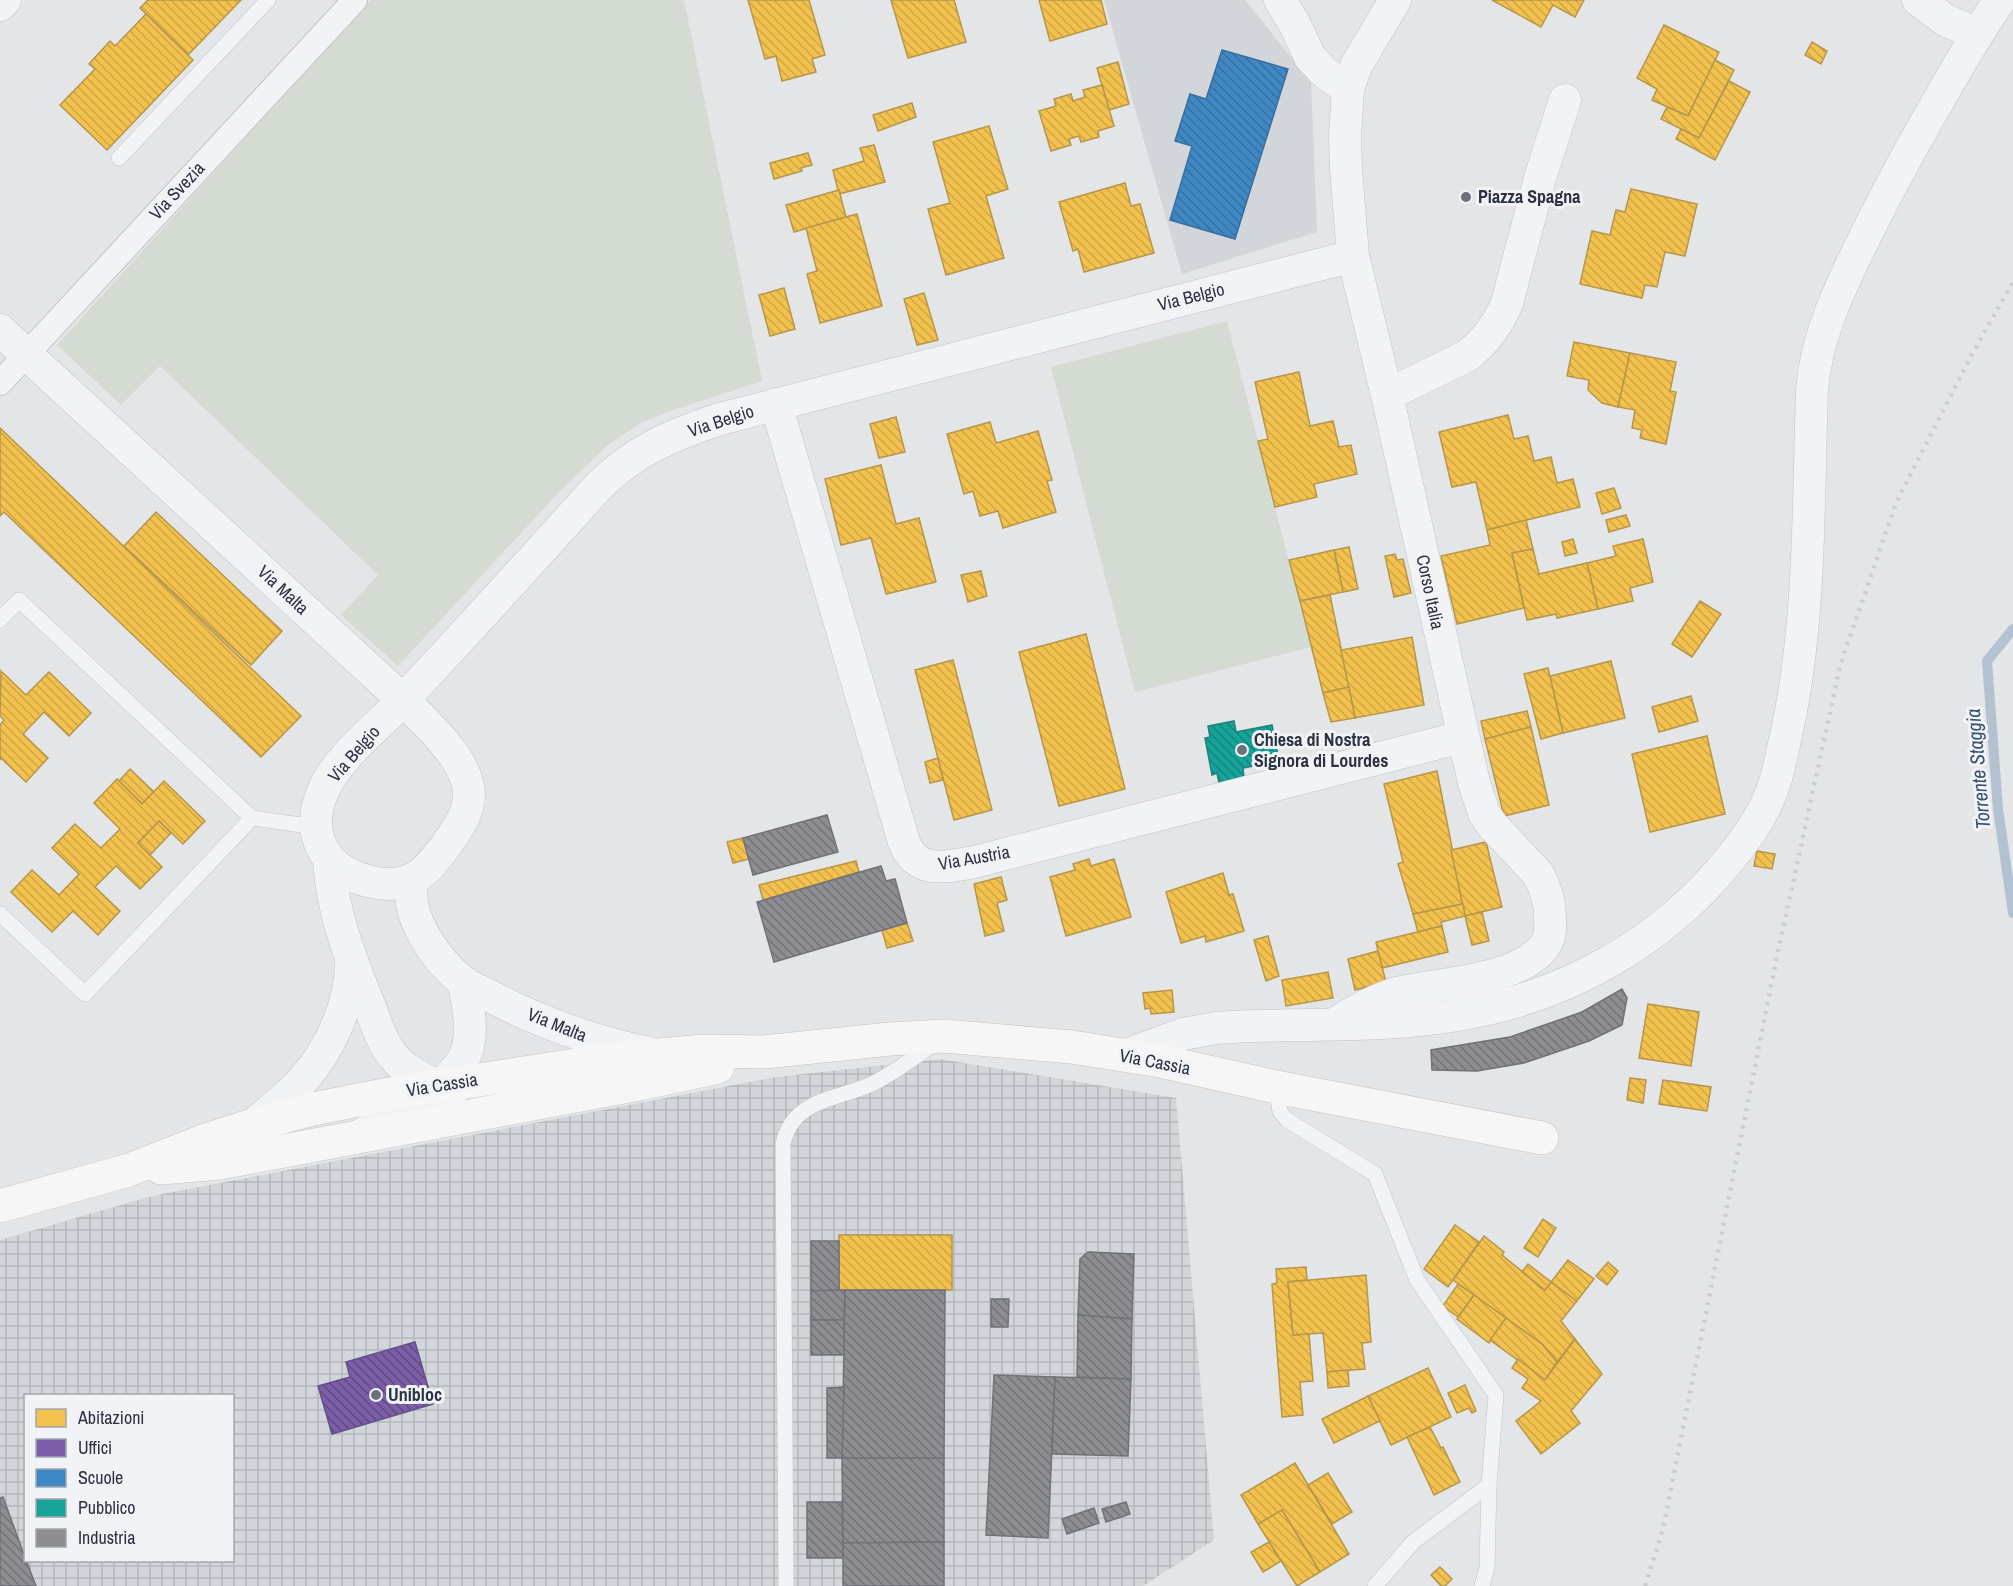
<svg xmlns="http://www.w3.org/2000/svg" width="2013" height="1586" font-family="'Archivo Narrow',sans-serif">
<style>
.built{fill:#d2d5da}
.industrial{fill:url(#industrial-grid);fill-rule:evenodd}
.green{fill:#d4dbd3}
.homes{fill:url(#homes-back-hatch);stroke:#b6964a;stroke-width:1.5}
.offices{fill:url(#offices-back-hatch);stroke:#635188;stroke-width:1.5}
.schools{fill:url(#schools-back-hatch);stroke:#396e9d;stroke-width:1.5}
.public{fill:url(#public-back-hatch);stroke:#1d817e;stroke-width:1.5}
.industry{fill:url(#industry-back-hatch);stroke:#707279;stroke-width:1.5}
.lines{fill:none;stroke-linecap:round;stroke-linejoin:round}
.stream{stroke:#b3c2d1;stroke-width:10}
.service-casing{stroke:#c1c3c5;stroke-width:16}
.pedestrian-casing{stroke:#c1c3c5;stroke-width:26}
.minor-casing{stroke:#c1c3c5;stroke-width:33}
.secondary-casing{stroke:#c1c3c5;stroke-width:34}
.service{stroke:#f2f3f5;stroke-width:15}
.pedestrian{stroke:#f2f3f5;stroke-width:24}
.minor{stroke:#f2f3f5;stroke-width:32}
.secondary{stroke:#f6f6f7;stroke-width:33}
.rail{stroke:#cccdcf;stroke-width:4.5;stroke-dasharray:3 6;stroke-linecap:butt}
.poi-dot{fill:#6b717a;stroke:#f1f3f7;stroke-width:2}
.labels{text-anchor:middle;stroke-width:6;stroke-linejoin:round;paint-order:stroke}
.street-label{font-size:18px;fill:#2b3340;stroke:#f1f3f7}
.poi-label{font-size:18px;font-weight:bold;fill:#2b3340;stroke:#f1f3f7;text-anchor:start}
.water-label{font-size:20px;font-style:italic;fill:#375371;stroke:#f1f3f7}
</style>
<defs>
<pattern id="industrial-grid" width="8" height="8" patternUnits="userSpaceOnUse" patternTransform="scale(1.5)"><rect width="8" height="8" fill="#d2d5da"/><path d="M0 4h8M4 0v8" fill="none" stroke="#b4b7bc"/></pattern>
<pattern id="homes-back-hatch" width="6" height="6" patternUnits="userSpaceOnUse" patternTransform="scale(1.5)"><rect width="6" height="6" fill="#f2c14e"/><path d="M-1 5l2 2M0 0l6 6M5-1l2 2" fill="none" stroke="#d0a645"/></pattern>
<pattern id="offices-back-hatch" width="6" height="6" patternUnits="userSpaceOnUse" patternTransform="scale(1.5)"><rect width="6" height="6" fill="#7b5ea7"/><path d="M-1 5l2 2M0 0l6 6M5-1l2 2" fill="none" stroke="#604a82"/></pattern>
<pattern id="schools-back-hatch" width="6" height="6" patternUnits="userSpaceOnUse" patternTransform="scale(1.5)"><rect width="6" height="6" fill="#3f88c5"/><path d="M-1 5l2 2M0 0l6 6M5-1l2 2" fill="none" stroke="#3570a1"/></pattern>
<pattern id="public-back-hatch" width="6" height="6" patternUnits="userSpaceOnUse" patternTransform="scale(1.5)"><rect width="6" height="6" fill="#17a398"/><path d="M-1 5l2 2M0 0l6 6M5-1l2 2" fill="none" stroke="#15857d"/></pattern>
<pattern id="industry-back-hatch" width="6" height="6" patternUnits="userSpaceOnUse" patternTransform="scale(1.5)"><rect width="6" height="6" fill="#8d8d92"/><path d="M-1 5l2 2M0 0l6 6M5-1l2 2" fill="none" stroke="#737479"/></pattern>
</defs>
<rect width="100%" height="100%" fill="#e3e5e7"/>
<path class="built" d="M1104 0H1245L1311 82 1317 232 1182 274Z"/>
<path class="industrial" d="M940 1059 1176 1098 1214 1540 1143 1586H0V1240L152 1196 776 1077ZM26 1396H232V1560H26Z"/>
<g class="green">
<path d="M371 0H684L762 381 664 413 639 424 608 445 560 491 398 666 341 615 378 575 160 366 121 405 57 345Z"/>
<path d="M1227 321 1311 647 1135 692 1051 367Z"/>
</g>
<g class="homes">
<path d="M148 0H241L188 55 140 8Z"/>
<path d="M748 0H809L825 55 812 59 816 72 782 81 776 56 765 59Z"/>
<path d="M891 0H954L966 42 908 58Z"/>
<path d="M1039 0H1101L1107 24 1050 41Z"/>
<path d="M1492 0H1584L1575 17 1553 5 1541 27Z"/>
<path d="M146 14 193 60 107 150 60 105 95 69 89 64 110 41 115 46Z"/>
<path d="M1664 25 1719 52 1688 116 1652 100 1657 89 1637 78Z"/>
<path d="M1812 42 1827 51 1821 64 1805 55Z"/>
<path d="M1715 60 1734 70 1699 138 1661 119 1667 107 1688 116Z"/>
<path d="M1118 62 1129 104 1109 110 1097 68Z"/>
<path d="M1729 81 1750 92 1715 160 1676 139 1681 129 1699 138Z"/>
<path d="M1102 85 1114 126 1098 131 1099 137 1081 142 1079 136 1069 139 1071 145 1051 151 1039 111 1056 106 1054 99 1071 94 1073 101 1085 97 1083 90Z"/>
<path d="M912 103 916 117 878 131 873 115Z"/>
<path d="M989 126 1008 189 986 196 1004 258 946 275 928 209 950 203 933 142Z"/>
<path d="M874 145 885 182 839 194 833 170 864 161 860 148Z"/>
<path d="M808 153 812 165 801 168 802 171 774 179 770 163Z"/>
<path d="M1125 183 1131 206 1140 204 1154 253 1084 272 1078 249 1073 251 1059 202Z"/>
<path d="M1631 189 1697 204 1685 256 1665 252 1657 287 1645 285 1642 298 1580 284 1592 231 1610 235 1616 210 1625 212Z"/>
<path d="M839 190 846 217 794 232 786 205Z"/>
<path d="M857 214 882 306 820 323 807 274 817 271 806 228Z"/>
<path d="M784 288 795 329 770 336 759 295Z"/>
<path d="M924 293 938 340 917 345 904 299Z"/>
<path d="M1574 342 1630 353 1618 407 1602 403 1588 390 1589 380 1567 376Z"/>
<path d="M1630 353 1676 362 1670 391 1676 392 1666 444 1640 438 1642 430 1632 428 1635 410 1618 407Z"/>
<path d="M1299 372 1310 426 1333 421 1339 447 1351 445 1357 474 1314 484 1317 497 1275 507 1258 441 1268 439 1255 382Z"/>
<path d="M1508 415 1514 439 1528 436 1534 461 1551 457 1557 483 1573 479 1580 507 1487 530 1476 482 1452 487 1439 432Z"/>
<path d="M896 417 905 452 879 458 870 424Z"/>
<path d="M990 422 996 443 1038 431 1052 480 1047 481 1056 512 1003 528 998 511 980 516 973 491 964 494 947 434Z"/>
<path d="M0 428 301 716 261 757 4 512 0 516Z"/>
<path d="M881 465 896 524 919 518 936 582 886 594 871 538 841 545 825 479Z"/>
<path d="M1614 488 1621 508 1602 514 1596 493Z"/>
<path d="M156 512 282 631 251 665 124 546Z"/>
<path d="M1626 515 1630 526 1609 532 1606 520Z"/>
<path d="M1526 520 1533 549 1512 553 1524 608 1457 624 1441 556 1490 545 1487 530Z"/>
<path d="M1573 539 1577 553 1565 556 1562 542Z"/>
<path d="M1643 539 1653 582 1630 588 1633 601 1598 609 1587 563 1616 556 1613 546Z"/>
<path d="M1349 547 1358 589 1343 592 1334 550Z"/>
<path d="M1533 549 1539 574 1587 563 1598 609 1557 618 1556 614 1527 620 1512 553Z"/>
<path d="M1334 550 1343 592 1300 601 1289 560Z"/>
<path d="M1395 554 1397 560 1403 559 1411 593 1394 597 1385 556Z"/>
<path d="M981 571 987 596 968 602 961 575Z"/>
<path d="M1330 595 1349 687 1323 693 1300 601Z"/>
<path d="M1700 601 1721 614 1692 657 1672 644Z"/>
<path d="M1086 634 1125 789 1059 806 1019 652Z"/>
<path d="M1412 637 1424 705 1355 718 1341 650Z"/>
<path d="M953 660 992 810 954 820 915 670Z"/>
<path d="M1611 661 1625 718 1563 733 1550 676Z"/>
<path d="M1548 668 1563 733 1541 739 1524 674Z"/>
<path d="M1 671 26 695 49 672 91 713 69 736 44 712 23 734 48 758 26 782 1 758 0 760V725L4 720 0 716Z"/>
<path d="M1349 687 1355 718 1331 722 1323 693Z"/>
<path d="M1691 696 1698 721 1659 732 1652 707Z"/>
<path d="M1527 711 1531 727 1485 739 1481 721Z"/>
<path d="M1531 727 1549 805 1504 816 1485 739Z"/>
<path d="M1707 736 1725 814 1650 832 1632 754Z"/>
<path d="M938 758 943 780 930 783 925 762Z"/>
<path d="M130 769 154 792 142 804 119 781Z"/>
<path d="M1437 771 1463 904 1413 914 1398 864 1403 862 1384 784Z"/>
<path d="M117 779 142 804 164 781 205 821 183 844 159 821 138 843 162 867 140 889 116 866 95 887 120 911 98 935 73 911 52 932 11 892 32 870 59 895 79 874 52 848 75 824 101 848 120 829 94 803Z"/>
<path d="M159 821 171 833 150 855 138 843Z"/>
<path d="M743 838 749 859 733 863 727 842Z"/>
<path d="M1486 842 1502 907 1465 916 1451 850Z"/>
<path d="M1757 851 1775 854 1772 869 1754 866Z"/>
<path d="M1089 859 1091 866 1114 859 1131 917 1066 936 1050 877 1075 870 1073 864Z"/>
<path d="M856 861 859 872 763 900 759 885Z"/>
<path d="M1223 873 1229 895 1233 894 1244 931 1206 942 1205 936 1181 943 1166 892Z"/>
<path d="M1001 877 1007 900 997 903 1004 931 985 936 974 884Z"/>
<path d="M1463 904 1465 916 1441 922 1442 926 1418 932 1413 914Z"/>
<path d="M1482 912 1489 941 1472 945 1465 916Z"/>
<path d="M907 923 913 941 887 948 882 930Z"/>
<path d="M1442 926 1448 952 1382 968 1376 942Z"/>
<path d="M1268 936 1279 976 1266 981 1254 940Z"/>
<path d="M1378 951 1386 982 1355 990 1348 959Z"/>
<path d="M1328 972 1333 998 1286 1006 1282 980Z"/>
<path d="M1172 990 1174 1012 1151 1014 1150 1008 1145 1009 1143 993Z"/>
<path d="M1648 1004 1699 1012 1691 1066 1639 1058Z"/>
<path d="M1630 1078 1646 1080 1643 1103 1627 1100Z"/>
<path d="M1663 1080 1711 1087 1707 1111 1659 1104Z"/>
<path d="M1543 1219 1556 1228 1538 1257 1524 1248Z"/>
<path d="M1455 1225 1479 1242 1448 1287 1424 1269Z"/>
<rect x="839" y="1235" width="113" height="55"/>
<path d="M1484 1236 1504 1252 1502 1255 1545 1290 1551 1282 1577 1301 1561 1321 1575 1339 1557 1362 1542 1344 1453 1280Z"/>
<path d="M1568 1260 1594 1279 1577 1301 1551 1282Z"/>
<path d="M1608 1262 1618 1271 1607 1285 1596 1276Z"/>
<path d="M1528 1264 1551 1282 1545 1290 1522 1272Z"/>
<path d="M1306 1267 1307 1280 1288 1282 1293 1335 1309 1334 1313 1381 1300 1382 1303 1415 1282 1417 1272 1284 1277 1283 1276 1269Z"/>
<path d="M1366 1275 1371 1342 1362 1343 1365 1369 1327 1372 1323 1333 1293 1335 1288 1282Z"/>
<path d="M1458 1284 1474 1295 1458 1317 1443 1306Z"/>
<path d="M1474 1295 1506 1318 1489 1343 1457 1319Z"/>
<path d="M1506 1318 1542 1344 1557 1362 1545 1380 1490 1340Z"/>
<path d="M1575 1339 1602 1374 1571 1411 1580 1423 1541 1454 1516 1421 1541 1401 1522 1388 1528 1379 1512 1368 1518 1359 1545 1380Z"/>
<path d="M1428 1368 1451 1417 1391 1445 1368 1396Z"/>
<path d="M1348 1370 1349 1386 1328 1388 1327 1372Z"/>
<path d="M1465 1385 1476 1411 1472 1413 1469 1408 1457 1413 1448 1393Z"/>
<path d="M1368 1396 1380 1421 1334 1443 1322 1419Z"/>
<path d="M1430 1427 1441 1448 1443 1447 1460 1482 1434 1495 1407 1437Z"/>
<path d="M1295 1463 1349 1554 1320 1572 1282 1510 1258 1524 1241 1495Z"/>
<path d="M1328 1473 1352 1512 1332 1524 1308 1485Z"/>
<path d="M1282 1510 1320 1572 1297 1586 1258 1524Z"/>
<path d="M1269 1542 1281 1561 1263 1572 1251 1552Z"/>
<path d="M1440 1567 1452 1579 1445 1586H1441L1431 1575Z"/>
</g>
<path class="offices" d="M415 1342 433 1404 332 1434 318 1386 350 1377 346 1362Z"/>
<path class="schools" d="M1222 50 1288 69 1235 239 1170 220 1192 146 1175 141 1190 94 1206 99Z"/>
<path class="public" d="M1234 721 1236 732 1272 725 1279 761 1243 768 1244 778 1219 783 1217 773 1212 775 1205 738 1210 737 1208 726Z"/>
<g class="industry">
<path d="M827 815 838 852 753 875 743 838Z"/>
<path d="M881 866 886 881 895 879 907 923 774 962 757 902Z"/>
<path d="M1622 989 1627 998 1622 1025 1589 1041 1524 1063 1477 1071 1432 1070 1431 1050 1510 1037 1582 1012Z"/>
<path d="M811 1241H839V1290L811 1291Z"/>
<path d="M1088 1252 1134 1254 1132 1319 1078 1315 1080 1259Z"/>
<path d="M845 1290H945L944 1458H842Z"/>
<path d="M845 1290 844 1320H811V1291Z"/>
<path d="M991 1299H1009L1008 1327H991Z"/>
<path d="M1078 1315 1132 1319 1131 1379 1077 1377Z"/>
<rect x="811" y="1320" width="33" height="35"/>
<path d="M994 1375 1055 1377 1048 1538 986 1535Z"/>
<path d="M1055 1377 1131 1379 1128 1456 1052 1454Z"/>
<path d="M844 1387 842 1458H827V1388Z"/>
<path d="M842 1458H944V1542L843 1543Z"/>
<path d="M3 1497 26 1560 36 1586H0V1498Z"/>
<path d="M807 1502H842L843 1558H807Z"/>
<path d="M1126 1502 1130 1514 1106 1522 1102 1509Z"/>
<path d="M1094 1508 1099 1523 1067 1534 1062 1519Z"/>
<path d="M944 1542V1586H843V1543Z"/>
</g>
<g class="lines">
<path class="stream" d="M2013 629 1987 661 1998 809 2013 913"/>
<defs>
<g id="service">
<path d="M119 158 268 0"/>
<path d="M0 620 19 600 252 818 315 827"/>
<path d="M0 914 85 994 252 818"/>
<path d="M1276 1087 1280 1111 1287 1120 1375 1174 1417 1280 1496 1395 1489 1485 1487 1568 1482 1586"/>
<path d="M786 1586 783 1144C793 1098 838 1100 874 1083 896 1071 916 1057 936 1042"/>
<path d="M1375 1586 1413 1542 1489 1485"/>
</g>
<path id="pedestrian" d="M0 383 355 0"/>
<g id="minor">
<path d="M1280 0 1294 23 1310 57 1325 73 1348 89"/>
<path d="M1918 0 1945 20 1977 34"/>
<path d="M0 5 5 0"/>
<path d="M0 330 403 700C426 723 469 760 469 795 469 813 457 830 447 844 438 856 426 873 412 879 400 885 385 885 372 882 325 872 304 835 323 791 338 756 378 727 404 699 469 630 533 559 597 488 633 451 672 435 720 419L1353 256"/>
<path d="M1387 395 1467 356C1485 342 1498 324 1507 303L1540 178 1565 100"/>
<path d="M776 404 904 842C917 875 945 867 974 862L1462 737"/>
<path d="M329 861C332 912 351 960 370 1007 376 1023 382 1043 394 1057 411 1078 432 1079 450 1095"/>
<path d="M413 879C403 915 436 960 463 982 471 988 483 992 492 997 541 1023 593 1041 648 1053"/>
<path d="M1339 1021C1358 1009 1379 997 1401 992 1440 983 1528 981 1548 940 1551 933 1550 924 1550 917 1550 901 1546 888 1538 874L1492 825 1484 813 1474 783 1387 395 1353 256 1346 169 1345 136 1348 89 1356 66 1395 0"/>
<path d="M1126 1055 1183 1034 1216 1028C1298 1022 1381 1029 1463 1014 1567 996 1663 942 1730 859 1747 838 1764 814 1773 788 1780 768 1783 747 1788 726 1811 616 1808 502 1812 390 1816 338 1838 292 1861 245 1882 202 1905 159 1929 117 1952 77 1974 37 2000 0"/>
<path d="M253 1125C269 1111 287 1097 302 1081 330 1050 351 1004 351 962"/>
<path d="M359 1136C390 1117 460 1084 468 1047 473 1026 467 1003 464 982"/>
</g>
<g id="secondary">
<path d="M161 1168 220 1163 639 1084 718 1067"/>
<path d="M0 1206 129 1170 203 1141 253 1125 313 1109 389 1094 614 1059 704 1051 764 1052 890 1039 944 1036 1072 1047 1160 1061 1276 1087 1542 1138"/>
</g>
</defs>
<use href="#service" class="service-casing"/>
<use href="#pedestrian" class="pedestrian-casing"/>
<use href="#minor" class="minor-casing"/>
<use href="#secondary" class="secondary-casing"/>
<use href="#service" class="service"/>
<use href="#pedestrian" class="pedestrian"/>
<use href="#minor" class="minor"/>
<use href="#secondary" class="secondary"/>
<path class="rail" d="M1645 1586 1663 1529 1776 961 1840 666 1896 503 1971 356 2013 282"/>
</g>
<g class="poi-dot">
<circle cx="1466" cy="197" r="6"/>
<circle cx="1242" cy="750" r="6"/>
<circle cx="376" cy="1395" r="6"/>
</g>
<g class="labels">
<g class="street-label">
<text transform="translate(177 191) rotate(-47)" y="6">Via Svezia</text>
<text transform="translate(1191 297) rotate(-14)" y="6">Via Belgio</text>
<text transform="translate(721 421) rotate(-18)" y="6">Via Belgio</text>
<text transform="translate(283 590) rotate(43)" y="6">Via Malta</text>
<text transform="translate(1430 592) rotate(78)" y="6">Corso Italia</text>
<text transform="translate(354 754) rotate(-49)" y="6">Via Belgio</text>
<text transform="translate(974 858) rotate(-10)" y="6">Via Austria</text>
<text transform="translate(557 1025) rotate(22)" y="6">Via Malta</text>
<text transform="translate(1155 1062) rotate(11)" y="6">Via Cassia</text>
<text transform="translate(442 1085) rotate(-9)" y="6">Via Cassia</text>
</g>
<g class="poi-label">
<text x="1478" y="203">Piazza Spagna</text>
<text x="1254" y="746">Chiesa di Nostra<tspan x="1254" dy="21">Signora di Lourdes</tspan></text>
<text x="388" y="1401">Unibloc</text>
</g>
<g class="water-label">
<text transform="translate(1978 769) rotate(-95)" y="7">Torrente Staggia</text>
</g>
</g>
<rect x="24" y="1394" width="210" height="168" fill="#f1f3f7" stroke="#a2a6ae" stroke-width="1.5"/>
<rect x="36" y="1409" width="30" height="18" fill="#f2c14e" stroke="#a2a6ae" stroke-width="1.5"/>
<text x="78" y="1424" font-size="18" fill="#2b3340">Abitazioni</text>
<rect x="36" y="1439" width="30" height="18" fill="#7b5ea7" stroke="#a2a6ae" stroke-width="1.5"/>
<text x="78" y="1454" font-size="18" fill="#2b3340">Uffici</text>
<rect x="36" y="1469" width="30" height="18" fill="#3f88c5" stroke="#a2a6ae" stroke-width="1.5"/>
<text x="78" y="1484" font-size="18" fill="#2b3340">Scuole</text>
<rect x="36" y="1499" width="30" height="18" fill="#17a398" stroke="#a2a6ae" stroke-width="1.5"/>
<text x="78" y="1514" font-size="18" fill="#2b3340">Pubblico</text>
<rect x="36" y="1529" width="30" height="18" fill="#8d8d92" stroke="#a2a6ae" stroke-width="1.5"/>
<text x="78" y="1544" font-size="18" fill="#2b3340">Industria</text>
</svg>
